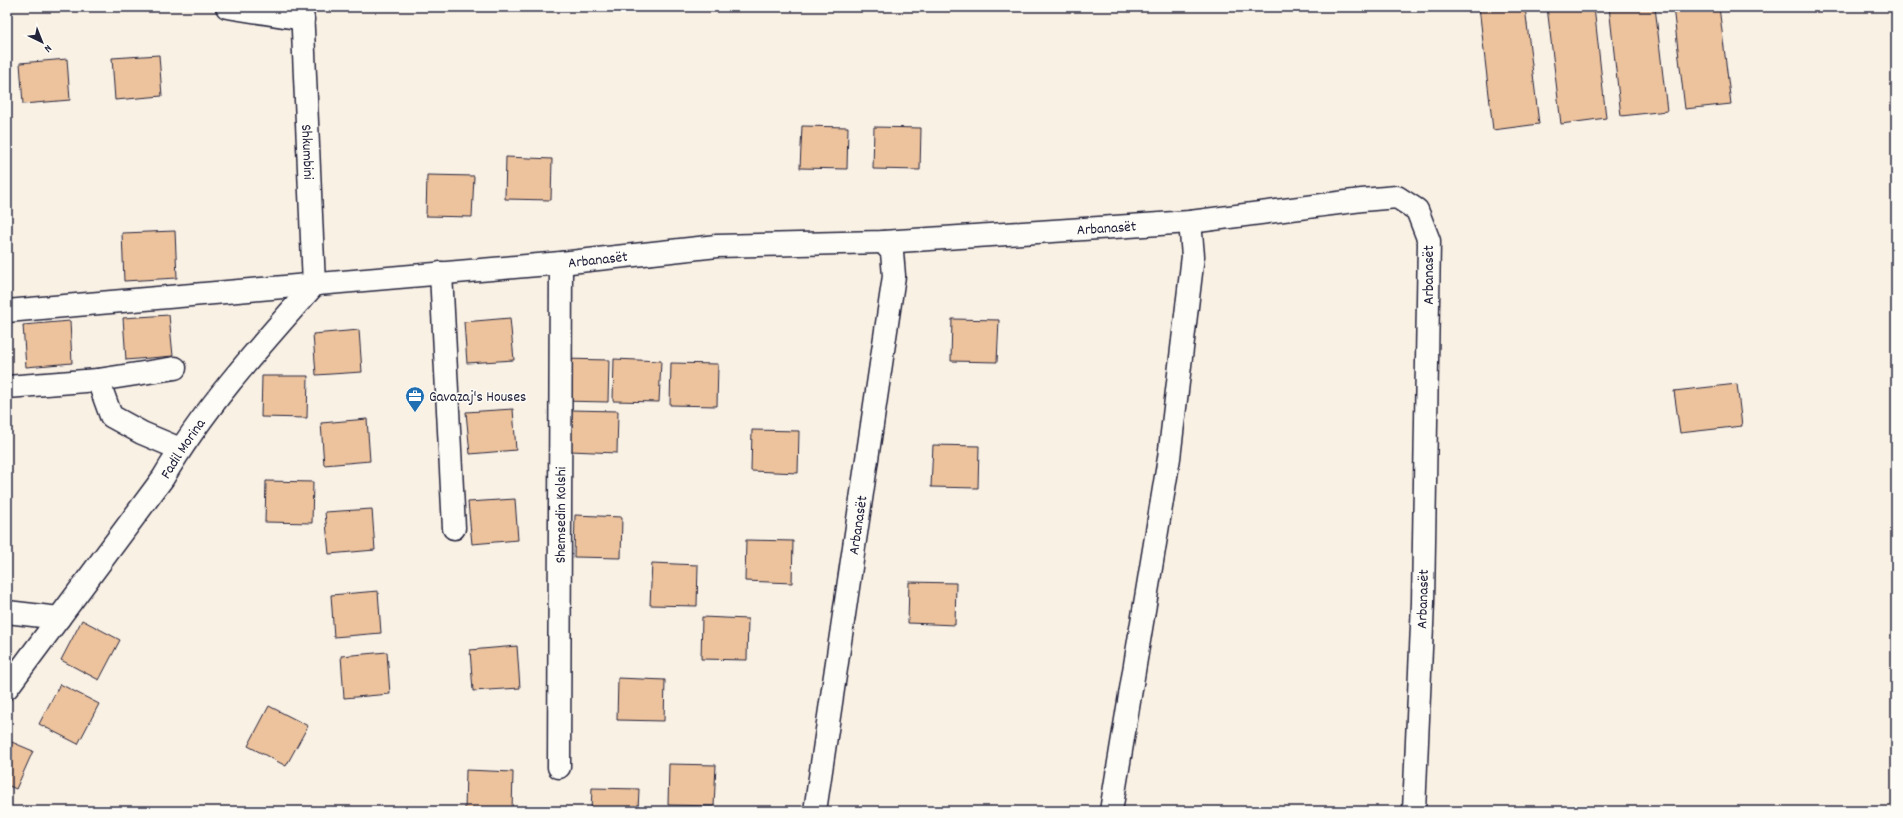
<svg xmlns="http://www.w3.org/2000/svg" width="1903" height="818" font-family="Dekko,sans-serif">
<style>
.building{fill:#edc39d;stroke:#22223b}
.lines{fill:none;stroke-linecap:round;stroke-linejoin:round}
.street-casing{stroke:#22223b;stroke-width:25}
.street{stroke:#fdfcf7;stroke-width:22}
.labels{text-anchor:middle;stroke-width:3;stroke-linejoin:round;paint-order:stroke}
.street-label{font-size:15px;fill:#22223b;stroke:#fdfcf7}
.poi-label{font-size:15px;fill:#22223b;stroke:#fdfcf7;text-anchor:start}
</style>
<rect width="100%" height="100%" fill="#faf1e5"/>
<filter id="ink" filterUnits="userSpaceOnUse"><feTurbulence type="fractalNoise" baseFrequency=".025" numOctaves="2"/><feDisplacementMap in="SourceGraphic" scale="8" xChannelSelector="R" yChannelSelector="G"/><feConvolveMatrix kernelMatrix="1 2 1 2 8 2 1 2 1" color-interpolation-filters="sRGB"/></filter>
<g filter="url(#ink)">
<g class="building">
<path d="M1479 7H1525L1539 124 1493 130Z"/>
<path d="M1547 7H1594L1606 118 1561 124Z"/>
<path d="M1609 7H1655L1667 111 1621 116Z"/>
<path d="M1673 7H1719L1731 104 1685 109Z"/>
<path d="M159 55 162 96 115 100 112 58Z"/>
<path d="M67 59 70 100 23 104 20 63Z"/>
<path d="M802 126 848 127 847 169 800 168Z"/>
<path d="M874 127 921 128 920 170 873 169Z"/>
<path d="M506 157 552 159 551 200 505 199Z"/>
<path d="M427 175 474 176 472 217 426 216Z"/>
<path d="M175 231 177 278 124 281 122 233Z"/>
<path d="M169 315 173 356 126 360 123 318Z"/>
<path d="M510 318 514 360 467 363 464 322Z"/>
<path d="M952 319 999 320 997 362 951 361Z"/>
<path d="M70 321 72 363 26 367 23 325Z"/>
<path d="M359 330 362 372 316 375 313 334Z"/>
<path d="M563 359 609 360 608 402 561 401Z"/>
<path d="M614 359 661 361 659 402 613 401Z"/>
<path d="M671 363 718 364 717 406 670 405Z"/>
<path d="M262 376H308L307 418 261 417Z"/>
<path d="M1737 384 1742 426 1680 433 1674 391Z"/>
<path d="M513 409 516 450 470 454 466 412Z"/>
<path d="M571 410 618 411 617 453 570 451Z"/>
<path d="M367 419 370 461 324 465 321 423Z"/>
<path d="M752 430 799 431 798 473 751 471Z"/>
<path d="M933 445 979 446 978 488 931 487Z"/>
<path d="M266 481 313 482 312 523 265 522Z"/>
<path d="M515 499 518 540 472 544 468 502Z"/>
<path d="M372 509 375 550 329 554 325 512Z"/>
<path d="M575 515 622 517 621 558 574 557Z"/>
<path d="M746 540 793 541 792 583 745 581Z"/>
<path d="M652 563 698 565 697 606 650 605Z"/>
<path d="M909 582 956 583 955 625 908 623Z"/>
<path d="M378 591 381 633 334 637 331 595Z"/>
<path d="M702 617 748 619 747 660 701 659Z"/>
<path d="M82 620 120 640 99 680 61 660Z"/>
<path d="M517 646 520 688 473 691 470 650Z"/>
<path d="M387 652 390 694 344 698 341 656Z"/>
<path d="M618 678 665 680 664 721 617 720Z"/>
<path d="M60 684 99 704 78 744 39 724Z"/>
<path d="M269 706 308 726 286 766 248 746Z"/>
<path d="M7 740 33 751 16 789 7 785Z"/>
<path d="M669 764 716 765 714 806 668 805Z"/>
<path d="M466 770 513 772 512 811H465Z"/>
<path d="M592 788 639 789 638 811H591Z"/>
</g>
<g class="lines">
<defs>
<g id="street">
<path d="M227 7 303 19"/>
<path id="s1" d="M302 7 314 285"/>
<path d="M441 273 454 528"/>
<path id="s2" d="M7 311 561 263 717 246 883 242 1190 222 1362 200 1397 197 1417 210 1429 241 1423 602 1414 811"/>
<path d="M98 380 111 416 142 433 180 449"/>
<path d="M7 387 98 380 175 368"/>
<path d="M7 612 59 618"/>
<path id="s3" d="M7 688 163 478C204 408 260 346 314 285"/>
<path id="s4" d="M559 767 561 263"/>
<path id="s5" d="M815 811 894 276 892 252 883 242"/>
<path d="M1111 811 1169 458 1193 256 1190 222"/>
</g>
</defs>
<use href="#street" class="street-casing"/>
<use href="#street" class="street"/>
</g>
</g>
<defs>
<symbol id="office-pin" viewBox="-11 -11 22 30"><path d="M0 17L-7.5 6A9.5 9.5 0 1 1 7.5 6Z" fill="#1f6fb2" stroke="#fdfcf7"/><path d="M-6-3h4V-5.5h4V-3h4V5H-6ZM-1-4.5V-3h2v-1.5ZM-6 0V1H6V0Z" fill="#fff"/></symbol>
</defs>
<g fill-rule="evenodd">
<use href="#office-pin" x="404" y="385" width="22" height="30"/>
</g>
<g class="labels">
<g class="street-label">
<text dy="5" stroke="none"><textPath href="#s1" startOffset="145">Shkumbini</textPath></text>
<text dy="5" stroke="none"><textPath href="#s2" startOffset="1103">Arbanasët</textPath></text>
<text dy="5" stroke="none"><textPath href="#s2" startOffset="593">Arbanasët</textPath></text>
<text transform="translate(1428 275) rotate(-90)" y="5">Arbanasët</text>
<text dy="5" stroke="none"><textPath href="#s3" startOffset="297">Fadil Morina</textPath></text>
<text dy="5" stroke="none"><textPath href="#s4" startOffset="252">Shemsedin Kolshi</textPath></text>
<text dy="5" stroke="none"><textPath href="#s5" startOffset="289">Arbanasët</textPath></text>
<text transform="translate(1422 599) rotate(-88)" y="5">Arbanasët</text>
</g>
<g class="poi-label">
<text x="429" y="401">Gavazaj's Houses</text>
</g>
</g>
<rect width="1903" height="818" fill="none" stroke="#fdfcf7" stroke-width="24"/>
<rect x="12" y="12" width="1879" height="794" fill="none" stroke="#22223b" stroke-width="1.5" filter="url(#ink)"/>
<g transform="translate(42 42) rotate(137)" stroke="#fdfcf7" stroke-width="3" paint-order="stroke">
<path d="M0-3L7 15L0 10L-7 15Z" fill="#22223b"/>
<text y="-6" font-size="11" font-weight="bold" text-anchor="middle" fill="#22223b">N</text>
</g>
</svg>
